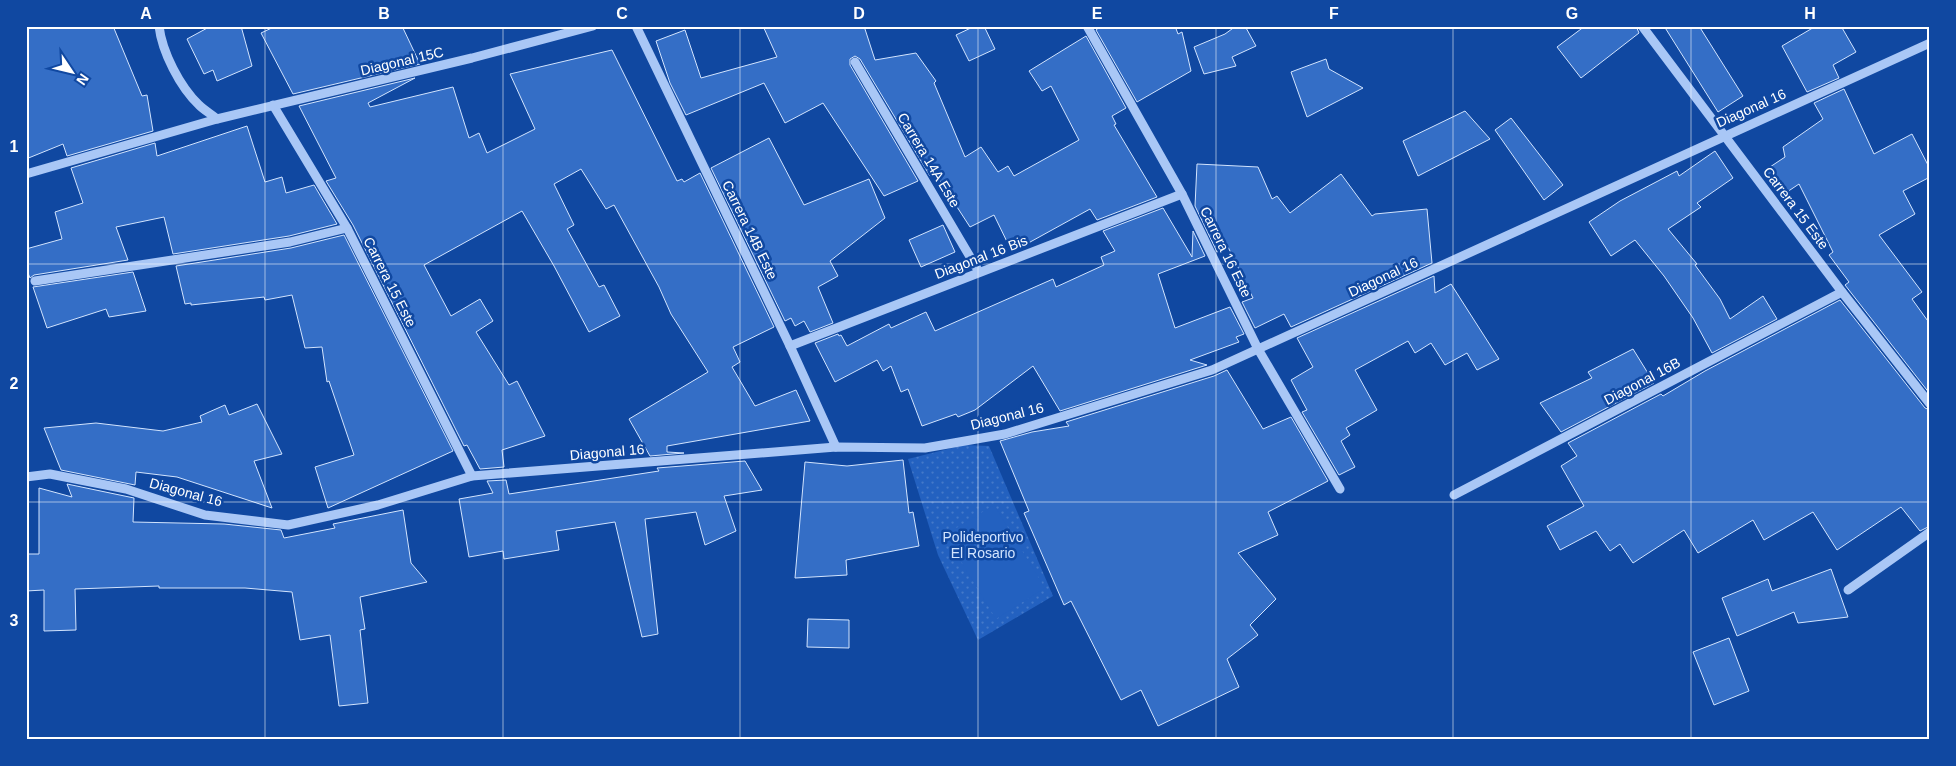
<svg xmlns="http://www.w3.org/2000/svg" width="1956" height="766" font-family="Arial,sans-serif">
<style>
.grass{fill:url(#grass-dots)}
.garden{fill:#2361c0}
.building{fill:#346ec6;stroke:#d2e4fe}
.lines{fill:none;stroke-linecap:round;stroke-linejoin:round}
.minor{stroke:#a9c7f6;stroke-width:9}
.grid{fill:none;stroke:#fff;stroke-width:1;stroke-opacity:0.55}
.labels{text-anchor:middle;stroke-width:5;stroke-linejoin:round;paint-order:stroke}
.street-label{font-size:14px;fill:#fff;stroke:#1048a1}
.park-label{font-size:14px;fill:#d2e4fe;stroke:#1048a1}
.neatline{fill:none;stroke:#fff;stroke-width:2}
.grid-label{font-size:16px;text-anchor:middle;font-weight:bold;fill:#fff}
</style>
<defs>
<pattern id="grass-dots" width="8" height="8" patternUnits="userSpaceOnUse" patternTransform="scale(1.25)"><rect width="8" height="8" fill="#2361c0"/><path d="M2 2h.1M6 6h.1" fill="none" stroke="#4479c9" stroke-width="1.8" stroke-linecap="round"/></pattern>
</defs>
<rect width="100%" height="100%" fill="#1048a1"/>
<path class="grass" d="M964 445 989 446 1053 596 978 640 938 555 908 459Z"/>
<path class="garden" d="M994 505 1045 588 996 619 945 535Z"/>
<g class="building">
<path d="M26 26H113L142 96 147 95 153 131 67 156 63 144 26 159Z"/>
<path d="M211 26H241L252 66 217 81 213 70 204 74 187 39Z"/>
<path d="M276 26H402L420 64 293 94 261 33Z"/>
<path d="M763 26H864L875 60 916 53 936 81 934 83 965 157 981 147 998 172 1008 166 1014 176 1079 140 1051 86 1042 91 1029 71 1086 36 1126 108 1112 116 1116 124 1114 125 1157 197 1097 220 1090 209 1012 252 994 215 970 227 935 173 930 176 860 59 855 56 850 59V65L918 181 884 196 823 103 785 123 764 83 686 115 670 83 656 41 685 30 701 78 777 57Z"/>
<path d="M975 26H984L995 49 969 61 956 35Z"/>
<path d="M1101 26H1175L1178 34 1182 32 1191 71 1137 102 1096 30Z"/>
<path d="M1236 26H1245L1256 46 1232 57 1236 66 1204 74 1194 47 1225 34Z"/>
<path d="M1585 26H1636L1639 33 1581 78 1557 47Z"/>
<path d="M1664 26H1699L1743 96 1718 112Z"/>
<path d="M1816 26H1841L1856 52 1833 65 1839 78 1807 92 1782 46Z"/>
<path d="M612 50 677 181 682 179 684 182 700 173 774 327 733 347 740 362 732 367 755 406 796 390 810 421 667 446V452L684 453 650 456 629 419 708 372 671 314 659 287 614 205 606 209 581 169 554 184 574 225 567 229 599 287 604 285 620 316 589 332 554 266 522 211 424 265 451 316 480 299 493 321 476 332 509 385 517 381 545 436 502 450 504 467 480 469 467 445 464 446 353 225 326 181 336 178 299 106 415 78 368 103 370 107 453 87 469 138 479 133 487 153 535 129 510 74Z"/>
<path d="M1326 59 1329 69 1363 88 1307 117 1291 72Z"/>
<path d="M1844 89 1874 154 1912 134 1930 169V177L1903 191 1915 214 1879 235 1922 292 1912 299 1930 324V394L1845 285 1849 282 1829 255 1833 252 1799 184 1781 196 1764 171 1785 157 1783 147 1823 119 1814 103Z"/>
<path d="M1465 111 1490 139 1418 176 1403 141Z"/>
<path d="M1511 118 1563 185 1544 200 1495 130Z"/>
<path d="M247 126 265 182 282 177 286 193 314 185 337 224 289 236 173 254 164 217 116 227 128 260 34 275 30 278 26 268V249L62 239 55 212 83 203 71 168 155 143 157 156Z"/>
<path d="M769 138 804 205 869 179 885 218 830 261 838 276 818 287 833 323 810 332 804 321 795 326 791 318 785 321 711 168Z"/>
<path d="M1715 151 1733 178 1697 203 1701 207 1668 229 1697 264 1695 265 1720 299 1730 319 1763 296 1777 319 1712 353 1693 318 1664 276 1635 240 1611 256 1589 222 1620 201 1677 171 1679 176Z"/>
<path d="M1197 164 1258 167 1272 199 1277 196 1290 213 1341 174 1372 216 1375 214 1427 209 1432 263 1291 327 1284 314 1255 328 1242 302 1253 298 1228 247 1217 252 1195 206Z"/>
<path d="M1163 208 1192 257 1193 231 1205 256 1158 274 1175 328 1230 307 1244 334 1236 337 1239 342 1190 360 1207 365 1060 411 1033 366 975 410 958 417 956 414 922 426 908 389 901 392 891 366 883 371 877 360 835 382 815 343 838 334 839 336 841 335 847 346 889 324 891 328 926 312 935 331 1053 279 1056 287 1104 265 1101 257 1115 251 1103 231Z"/>
<path d="M943 225 955 252 921 267 909 240Z"/>
<path d="M344 235 453 451 328 508 315 467 354 455 329 381 327 382 322 347 305 348 292 295 265 300 264 297 191 305V303L185 304 176 266 291 248Z"/>
<path d="M133 272 146 311 109 317 106 309 47 328 33 287Z"/>
<path d="M1434 276 1435 293 1451 284 1499 359 1477 370 1467 353 1445 365 1431 343 1415 353 1408 341 1355 370 1377 410 1346 428 1350 435 1341 441 1355 467 1339 475 1302 412 1307 410 1291 380 1313 367 1297 338Z"/>
<path d="M1840 300 1925 408 1930 410V526L1920 531 1901 507 1837 550 1813 512 1764 540 1753 520 1698 553 1684 530 1633 563 1620 544 1610 551 1596 531 1560 550 1547 526 1584 506 1561 466 1577 456 1568 443 1661 394 1663 396 1705 371Z"/>
<path d="M1633 349 1654 383 1561 432 1540 403 1592 378 1588 372Z"/>
<path d="M1227 370 1263 429 1291 417 1328 481 1268 512 1278 535 1238 553 1276 599 1250 625 1258 635 1227 659 1239 687 1158 726 1141 690 1121 700 1071 601 1064 605 1024 513 1029 511 1000 441 1032 432 1069 426 1066 422 1214 376Z"/>
<path d="M257 404 282 454 254 461 272 508 177 477 136 472 135 485 61 470 44 428 96 423 163 431 202 422 200 416 225 405 229 415Z"/>
<path d="M903 460 909 513 913 512 919 546 846 560 847 575 795 578 805 462 847 466Z"/>
<path d="M745 461 762 490 724 496 736 531 705 545 696 512 645 519 658 634 642 637 615 522 556 531 559 550 504 559 503 551 469 557 459 499 493 493 487 481 506 480 509 494 659 471 657 468Z"/>
<path d="M67 484 134 498 133 522 224 524 281 530 284 538 335 528 333 524 403 510 411 563 427 582 360 597 365 629 360 630 368 703 339 706 330 635 300 640 292 592 245 588H159V586L75 589 76 630 44 631V590L26 591V554H39V488L72 497Z"/>
<path d="M1831 569 1848 617 1798 623 1794 612 1737 636 1722 598 1768 579 1772 591Z"/>
<path d="M808 619 849 620V648L807 647Z"/>
<path d="M1729 638 1749 691 1714 705 1693 652Z"/>
</g>
<g class="lines">
<g class="minor">
<path d="M159 26C162 52 180 87 199 105 204 110 211 114 217 119"/>
<path d="M636 26 790 346 836 447"/>
<path d="M1087 26 1182 194 1258 349 1340 489"/>
<path d="M1642 26 1842 292 1930 404"/>
<path d="M855 62 979 272"/>
<path d="M273 105 347 228 472 476"/>
<path d="M26 174 217 119 472 58 593 26"/>
<path d="M35 281 290 242 347 228"/>
<path d="M790 346 1182 194"/>
<path d="M26 477 50 474 126 489 205 515 288 525 378 505 472 476 836 447 925 448 1005 434 1212 370 1930 43"/>
<path d="M1454 495 1842 292"/>
<path d="M1848 590 1930 532"/>
</g>
</g>
<path class="grid" d="M265 26V740M503 26V740M740 26V740M978 26V740M1216 26V740M1453 26V740M1691 26V740M26 264H1930M26 502H1930"/>
<g class="labels">
<g class="street-label">
<text transform="translate(402 61) rotate(-13)" y="5">Diagonal 15C</text>
<text transform="translate(1751 108) rotate(-24)" y="5">Diagonal 16</text>
<text transform="translate(929 160) rotate(59)" y="5">Carrera 14A Este</text>
<text transform="translate(1796 208) rotate(53)" y="5">Carrera 15 Este</text>
<text transform="translate(750 230) rotate(64)" y="5">Carrera 14B Este</text>
<text transform="translate(1226 252) rotate(64)" y="5">Carrera 16 Este</text>
<text transform="translate(981 257) rotate(-21)" y="5">Diagonal 16 Bis</text>
<text transform="translate(1383 277) rotate(-25)" y="5">Diagonal 16</text>
<text transform="translate(390 282) rotate(63)" y="5">Carrera 15 Este</text>
<text transform="translate(1642 381) rotate(-28)" y="5">Diagonal 16B</text>
<text transform="translate(1007 416) rotate(-14)" y="5">Diagonal 16</text>
<text transform="translate(607 452) rotate(-5)" y="5">Diagonal 16</text>
<text transform="translate(186 492) rotate(15)" y="5">Diagonal 16</text>
</g>
<g class="park-label">
<text x="983" y="542">Polideportivo<tspan x="983" dy="16">El Rosario</tspan></text>
</g>
</g>
<rect width="1956" height="766" fill="none" stroke="#1048a1" stroke-width="55"/>
<g transform="translate(72 72) rotate(125)" stroke="#1048a1" stroke-width="4" paint-order="stroke">
<path d="M0-4L9 19L0 12L-9 19Z" fill="#ffffff"/>
<text y="-8" font-size="14" font-weight="bold" text-anchor="middle" fill="#ffffff">N</text>
</g>
<rect x="28" y="28" width="1900" height="710" class="neatline"/>
<g class="grid-label">
<text x="146" y="19">A</text>
<text x="384" y="19">B</text>
<text x="622" y="19">C</text>
<text x="859" y="19">D</text>
<text x="1097" y="19">E</text>
<text x="1334" y="19">F</text>
<text x="1572" y="19">G</text>
<text x="1810" y="19">H</text>
<text x="14" y="152">1</text>
<text x="14" y="389">2</text>
<text x="14" y="626">3</text>
</g>
</svg>
